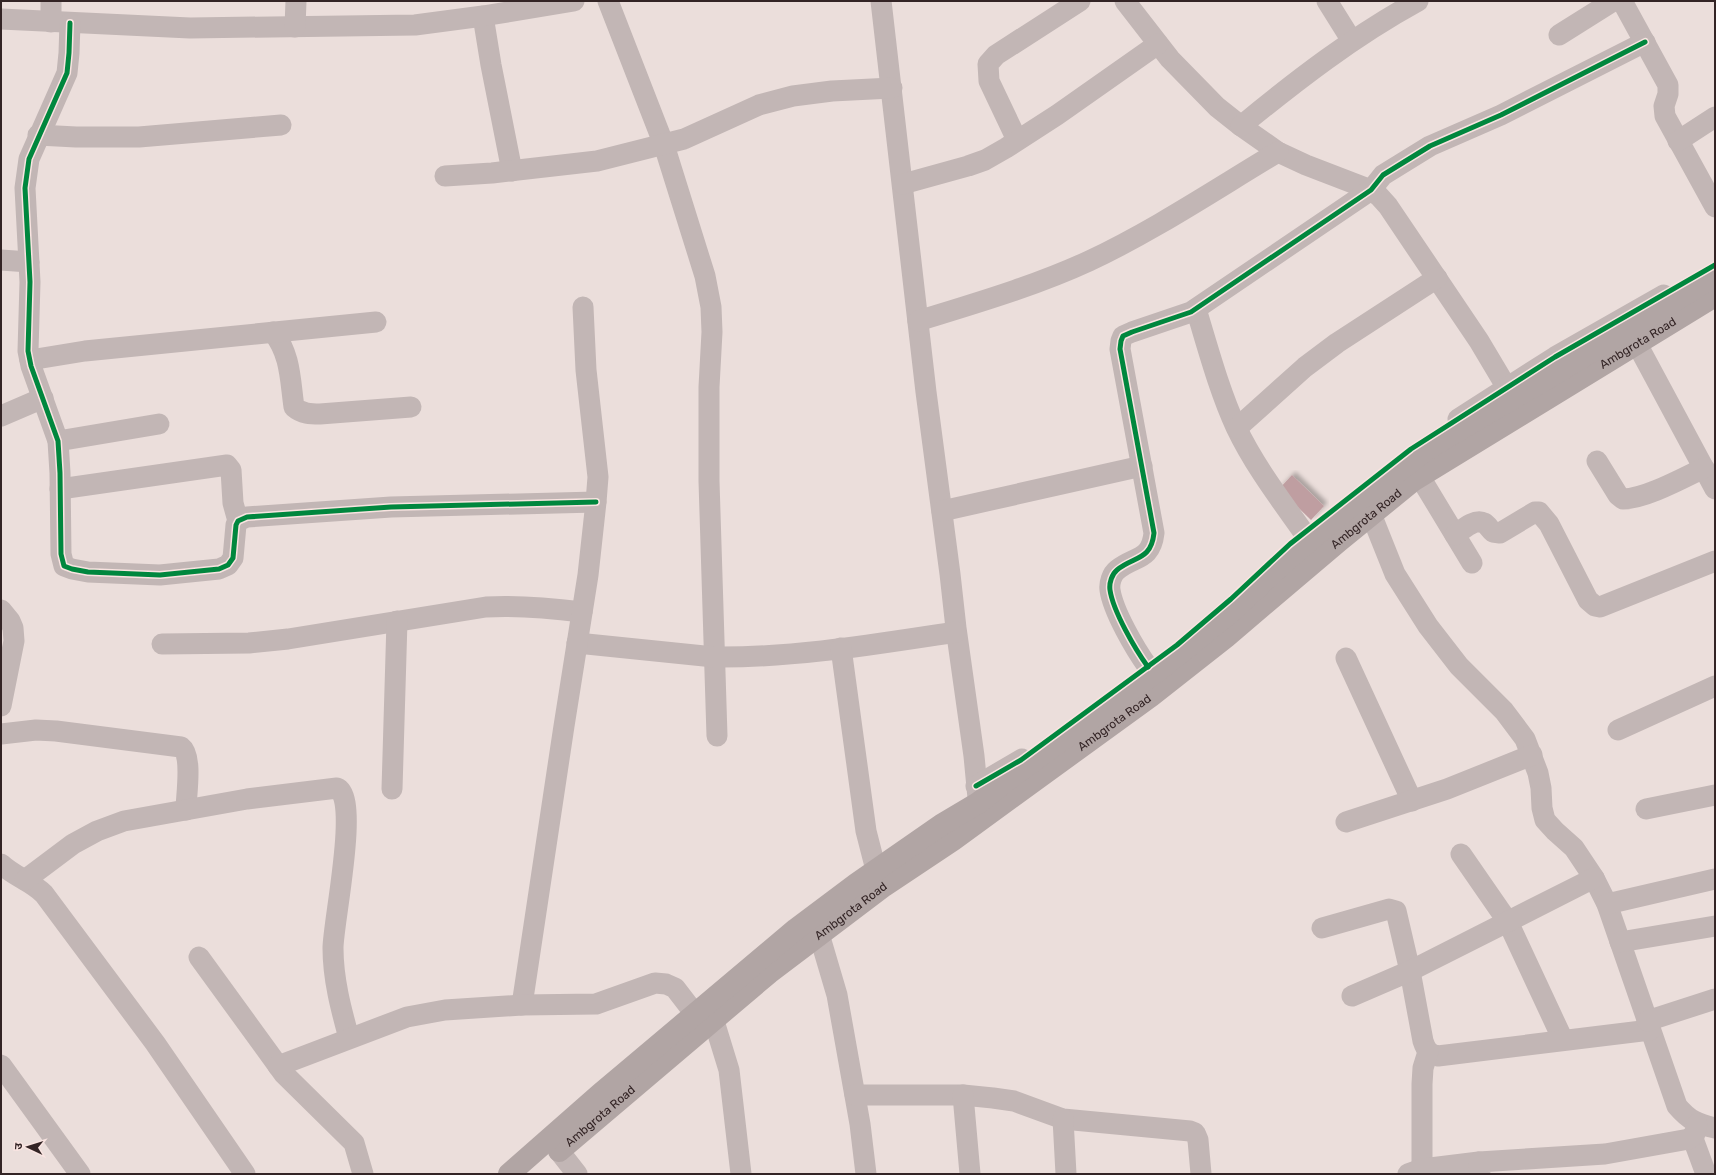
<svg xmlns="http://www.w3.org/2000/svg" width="1716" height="1175" font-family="Rubik,'Noto Sans Devanagari',sans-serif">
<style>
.building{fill:#bf9ea1;filter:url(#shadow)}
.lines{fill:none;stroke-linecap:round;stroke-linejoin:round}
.minor{stroke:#c2b6b5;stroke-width:21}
.major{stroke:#b1a5a4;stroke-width:22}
.cycleway-casing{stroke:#f9e4e1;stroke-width:8}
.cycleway{stroke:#00873e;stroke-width:5}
.labels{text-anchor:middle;stroke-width:4;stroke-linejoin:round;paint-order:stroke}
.street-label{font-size:12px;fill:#332425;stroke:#f9e4e1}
</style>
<defs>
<filter id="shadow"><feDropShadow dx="3.5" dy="-3.5" stdDeviation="2" flood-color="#0004"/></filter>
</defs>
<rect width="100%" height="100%" fill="#ebdedb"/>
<path class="building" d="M1292 475 1324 506 1311 520 1279 489Z"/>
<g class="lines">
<g class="minor">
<path d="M608 1 664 145 705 276 711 307 712 332 709 387V481L717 736"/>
<path d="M881 1 926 392 950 574 956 628 974 756 978 798"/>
<path d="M1125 1 1170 59 1217 107 1241 126 1278 152 1306 165 1371 190 1379 196 1388 206 1479 341 1507 388"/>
<path d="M1327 1 1352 41"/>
<path d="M1622 1 1668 85V94L1664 106 1665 116 1715 207"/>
<path d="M483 16 491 65 512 171"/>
<path d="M1 19 190 28 415 25 483 16 574 1"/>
<path d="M51 22V1"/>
<path d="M70 23 69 53 67 73 29 159 25 188 30 282 28 351 31 366 58 441 60 473 61 554 64 566 72 569 88 572 160 575 219 569 228 565 233 558 236 525 238 521 247 517 391 507 596 502"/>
<path d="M295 27 296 1"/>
<path d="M1559 35 1613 1"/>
<path d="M1241 126C1297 80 1354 36 1418 1"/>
<path d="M38 135 76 137H139L281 125"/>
<path d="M1017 140 989 81 988 64 996 55 1080 1"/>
<path d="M1678 141 1715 117"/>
<path d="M445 176 492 173 597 161 684 139 759 105 793 96 832 91 892 88"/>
<path d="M903 184 968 166 985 160 1006 148 1057 115 1158 44"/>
<path d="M1 260 29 262"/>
<path d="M1196 309C1208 348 1219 390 1236 427 1254 465 1280 499 1304 533"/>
<path d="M918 321C976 303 1035 286 1089 261 1155 230 1216 189 1278 152"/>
<path d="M273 332C291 355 290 380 294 407 302 414 311 414 320 414L411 407"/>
<path d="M1637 344 1715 489"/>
<path d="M30 360 85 351 376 322"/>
<path d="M1 416 43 398"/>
<path d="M1458 419 1555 357 1664 295"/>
<path d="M1237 428 1305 367 1337 343 1437 278"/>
<path d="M58 441 159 424"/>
<path d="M1597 461 1618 495 1623 499C1645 499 1683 478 1704 468"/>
<path d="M1420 477 1472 563"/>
<path d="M60 489 227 465 231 470 233 503 238 521"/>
<path d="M942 511 1142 466"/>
<path d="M1371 514 1395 574 1428 626 1459 666 1504 711 1525 739 1538 773 1541 788 1542 808 1545 820 1555 831 1574 848 1594 878 1607 904 1677 1106C1689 1120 1697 1124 1715 1128"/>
<path d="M1455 535C1462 530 1475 518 1484 523 1488 525 1490 530 1493 532L1500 533 1535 512H1539L1549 524 1588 600 1595 606 1600 607 1715 561"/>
<path d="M1 610 10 621 13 628 14 641 1 706"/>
<path d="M577 643 714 657C795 658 876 644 956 632"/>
<path d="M162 644 249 643 288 639 486 607C519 605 550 608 582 612"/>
<path d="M841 648 866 831 876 870"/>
<path d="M1346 658 1412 801"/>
<path d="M1148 667C1135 649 1113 611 1110 590 1109 583 1112 574 1117 570 1134 556 1151 561 1154 533L1120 349 1121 341 1123 336 1132 332 1191 312 1371 190 1383 175 1430 146 1501 115 1645 42"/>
<path d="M1618 730 1715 686"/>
<path d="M1 734 36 730 56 731 181 747C193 756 186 795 186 810"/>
<path d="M976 786 1022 759"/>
<path d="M392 789 397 621"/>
<path d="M1646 809 1715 795"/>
<path d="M1346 822 1447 789 1532 755"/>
<path d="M1461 854 1508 922 1563 1040"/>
<path d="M1 864C15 877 31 881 44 894L155 1043 245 1174"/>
<path d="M25 880 73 844 97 831 124 821 247 799 337 788C360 797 333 923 333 948 333 979 341 1009 349 1038"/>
<path d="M1607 904 1715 879"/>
<path d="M1322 928 1389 909 1396 911 1410 971 1423 1041C1426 1050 1429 1054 1438 1056L1650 1030"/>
<path d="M819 934 837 995 860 1124 866 1174"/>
<path d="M1620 942 1715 926"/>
<path d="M199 957 284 1074 354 1143 363 1174"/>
<path d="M1352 996 1410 971 1594 878"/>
<path d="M522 1005 564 726 588 575 596 502 598 477 586 370 583 307"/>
<path d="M713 1018 729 1070 741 1174"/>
<path d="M1647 1021 1715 999"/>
<path d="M1 1065 80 1174"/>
<path d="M278 1066 407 1017 445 1010 522 1005 596 1004 655 983 666 984 675 988 695 1014"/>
<path d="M855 1095H963L993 1098 1014 1101 1063 1119 1190 1131 1195 1133 1198 1140 1201 1174"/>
<path d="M963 1095 970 1174"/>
<path d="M1063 1119 1066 1174"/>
<path d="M1692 1136 1706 1174"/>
<path d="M559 1151 577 1174"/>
<path d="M1422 1169V1084L1423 1068 1428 1052"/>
<path d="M1408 1174 1422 1169 1479 1162"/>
<path d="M1480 1174 1479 1162 1605 1154 1689 1139 1695 1134 1697 1124"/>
</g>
<g class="major">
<path id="s1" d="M559 1151 769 973 884 886 953 840 1151 696 1226 637 1339 541 1414 480 1715 296"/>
<path d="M509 1174 600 1094 796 929 856 884 941 825 978 803 1018 772 1164 666 1230 613 1279 567 1343 512 1432 446 1553 375 1715 276"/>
</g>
<defs>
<g id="cycleway">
<path d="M70 23 69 53 67 73 29 159 25 188 30 282 28 351 31 366 58 441 60 473 61 554 64 566 72 569 88 572 160 575 219 569 228 565 233 558 236 525 238 521 247 517 391 507 596 502"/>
<path d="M1148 667C1135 649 1113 611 1110 590 1109 583 1112 574 1117 570 1134 556 1151 561 1154 533L1120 349 1121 341 1123 336 1132 332 1191 312 1371 190 1383 175 1430 146 1501 115 1645 42"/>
<path d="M976 786 1021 760 1177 645 1231 599 1290 544 1411 449 1555 357 1715 265"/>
</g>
</defs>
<use href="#cycleway" class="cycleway-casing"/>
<use href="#cycleway" class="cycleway"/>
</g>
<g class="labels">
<g class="street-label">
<text dy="4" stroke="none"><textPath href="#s1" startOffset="1350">Ambgrota Road</textPath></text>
<text dy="4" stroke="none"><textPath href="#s1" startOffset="1026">Ambgrota Road</textPath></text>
<text dy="4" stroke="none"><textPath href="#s1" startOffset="702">Ambgrota Road</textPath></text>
<text dy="4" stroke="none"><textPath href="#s1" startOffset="378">Ambgrota Road</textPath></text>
<text dy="4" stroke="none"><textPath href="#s1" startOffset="54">Ambgrota Road</textPath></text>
</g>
</g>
<rect width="1716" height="1175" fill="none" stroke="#332425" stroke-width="4"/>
<g transform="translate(28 1147) rotate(274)" stroke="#f9e4e1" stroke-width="3" paint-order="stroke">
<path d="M0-3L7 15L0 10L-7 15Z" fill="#332425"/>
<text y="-6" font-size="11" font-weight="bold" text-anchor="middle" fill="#332425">उ</text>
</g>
</svg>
